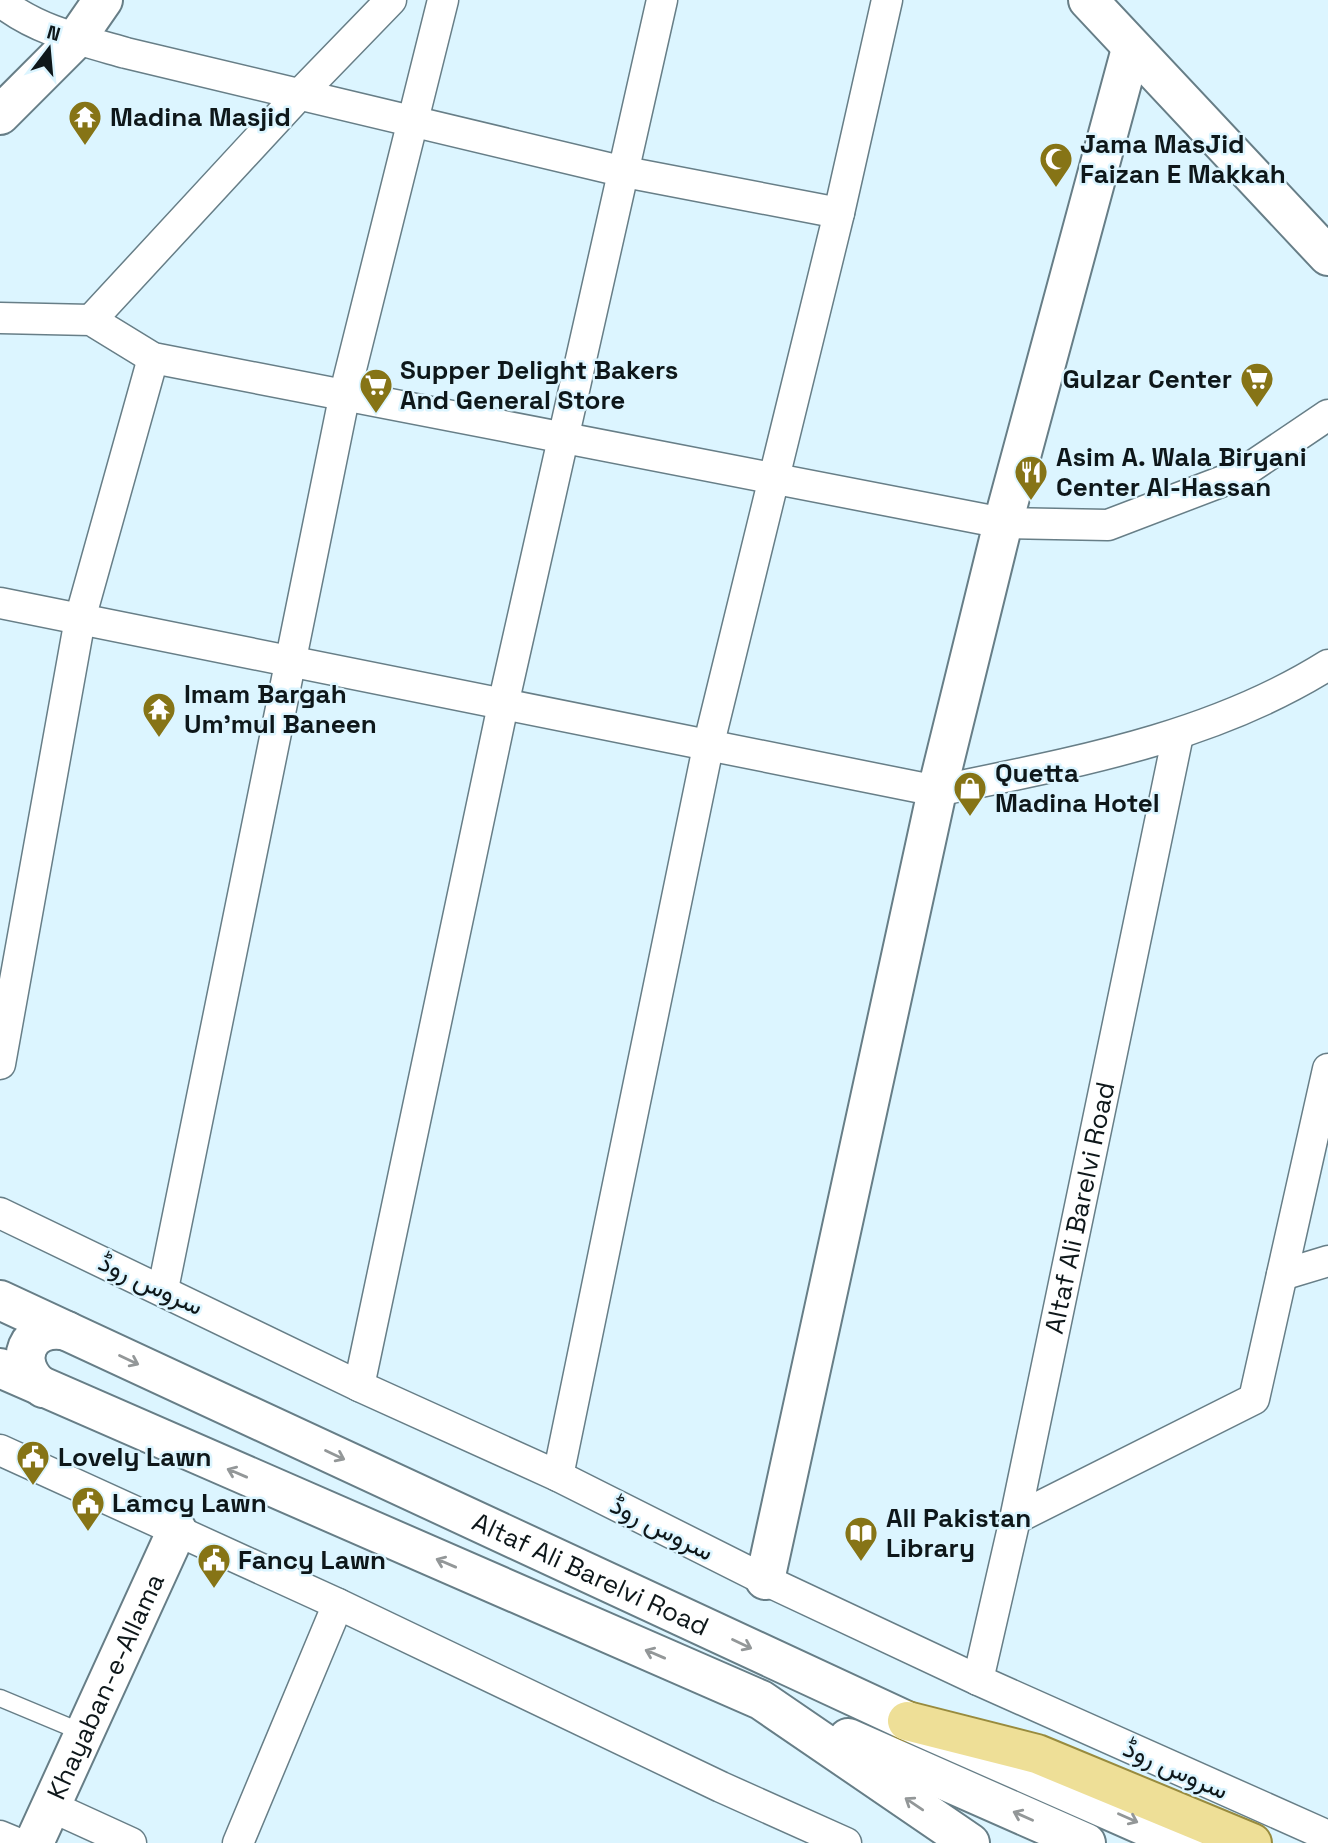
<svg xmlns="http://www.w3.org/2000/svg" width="1328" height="1843" font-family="'Space Grotesk',Vazirmatn,sans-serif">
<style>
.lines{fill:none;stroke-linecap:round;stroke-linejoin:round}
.service-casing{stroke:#677e87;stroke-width:19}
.minor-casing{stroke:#677e87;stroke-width:33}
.tertiary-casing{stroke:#677e87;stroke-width:42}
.secondary-casing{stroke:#677e87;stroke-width:42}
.primary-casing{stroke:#988b3e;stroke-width:42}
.service{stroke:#fff;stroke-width:16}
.minor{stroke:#fff;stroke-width:30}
.tertiary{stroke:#fff;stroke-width:38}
.secondary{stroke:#fff;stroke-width:38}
.primary{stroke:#eedf97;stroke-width:38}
.oneway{stroke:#939798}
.labels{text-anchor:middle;stroke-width:5;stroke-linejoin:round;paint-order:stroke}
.poi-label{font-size:26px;font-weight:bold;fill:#0e171a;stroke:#dcf5ff;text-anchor:start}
.street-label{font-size:26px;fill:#0e171a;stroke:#dcf5ff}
</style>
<rect width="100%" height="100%" fill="#dcf5ff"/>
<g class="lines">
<defs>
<path id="service" d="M0 1698 84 1733"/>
<g id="minor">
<path d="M0 1C35 30 84 41 126 53L625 172 839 213"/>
<path d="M0 318 91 320 153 358 1003 523 1108 525 1239 475 1328 415"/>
<path d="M91 320 298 96 391 0"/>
<path d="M0 603 937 791C1071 763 1210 739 1328 665"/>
<path d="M0 1064 80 619 153 358"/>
<path d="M0 1213 359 1386 558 1476 765 1580 978 1680 1328 1836"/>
<path d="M1282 1275 1328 1261"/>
<path d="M163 1289 345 393 443 0"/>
<path d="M359 1386 503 705 662 0"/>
<path d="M0 1450 338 1604 721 1787 846 1843"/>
<path d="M558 1476 708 747 839 213 887 0"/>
<path d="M1015 1519 1254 1399 1328 1069"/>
<path id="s1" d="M978 1680 1015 1519 1178 735"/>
<path d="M50 1806 131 1843"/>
<path d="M0 1836 17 1843"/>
<path d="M238 1843 338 1604"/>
</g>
<g id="tertiary">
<path d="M1088 0 1328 256"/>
<path d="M0 115 76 39 103 0"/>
<path d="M765 1580 937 791 1003 523 1131 49"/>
<path id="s2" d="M34 1843 177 1530"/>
</g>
<g id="secondary">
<path id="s3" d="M0 1300 907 1721 1183 1843"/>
<path d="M0 1368 761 1700 970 1843"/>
<path d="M43 1388C10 1364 27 1322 67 1331"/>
<path d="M848 1738 1086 1843"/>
</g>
<path id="primary" d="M907 1721 1037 1754 1252 1843"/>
</defs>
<use href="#service" class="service-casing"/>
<use href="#minor" class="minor-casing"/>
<use href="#tertiary" class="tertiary-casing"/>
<use href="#secondary" class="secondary-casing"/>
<use href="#primary" class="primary-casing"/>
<use href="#service" class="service"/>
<use href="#minor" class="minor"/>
<use href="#tertiary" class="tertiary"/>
<use href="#secondary" class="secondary"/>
<use href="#primary" class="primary"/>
</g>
<defs><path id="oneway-shaft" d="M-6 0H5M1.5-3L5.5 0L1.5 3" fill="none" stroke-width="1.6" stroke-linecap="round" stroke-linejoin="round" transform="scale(1.75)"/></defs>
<g class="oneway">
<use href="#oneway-shaft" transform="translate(129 1360) rotate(25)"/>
<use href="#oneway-shaft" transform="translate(335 1455) rotate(25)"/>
<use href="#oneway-shaft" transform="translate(237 1473) rotate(-157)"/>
<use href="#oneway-shaft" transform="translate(446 1563) rotate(-157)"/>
<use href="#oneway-shaft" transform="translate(742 1644) rotate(25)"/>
<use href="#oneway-shaft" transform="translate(655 1654) rotate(-157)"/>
<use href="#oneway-shaft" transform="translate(914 1804) rotate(-146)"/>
<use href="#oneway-shaft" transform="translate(1023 1816) rotate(-156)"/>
<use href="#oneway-shaft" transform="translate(1128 1818) rotate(24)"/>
</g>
<defs>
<symbol id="temple-pin" viewBox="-11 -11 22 30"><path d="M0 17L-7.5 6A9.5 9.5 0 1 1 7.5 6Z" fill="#867416" stroke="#dcf5ff"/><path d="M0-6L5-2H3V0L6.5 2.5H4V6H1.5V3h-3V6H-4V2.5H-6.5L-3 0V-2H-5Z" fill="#fff"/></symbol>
<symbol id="mosque-pin" viewBox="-11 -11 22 30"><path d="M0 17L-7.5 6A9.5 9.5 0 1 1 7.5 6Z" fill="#867416" stroke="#dcf5ff"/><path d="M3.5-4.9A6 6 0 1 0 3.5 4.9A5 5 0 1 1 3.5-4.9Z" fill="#fff"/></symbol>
<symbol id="supermarket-pin" viewBox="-11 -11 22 30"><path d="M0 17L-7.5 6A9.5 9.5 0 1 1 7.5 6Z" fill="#867416" stroke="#dcf5ff"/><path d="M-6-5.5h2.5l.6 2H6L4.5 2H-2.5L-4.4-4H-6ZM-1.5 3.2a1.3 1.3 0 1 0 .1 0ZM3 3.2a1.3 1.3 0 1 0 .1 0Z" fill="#fff"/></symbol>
<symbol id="restaurant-pin" viewBox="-11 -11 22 30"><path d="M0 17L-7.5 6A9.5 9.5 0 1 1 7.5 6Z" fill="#867416" stroke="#dcf5ff"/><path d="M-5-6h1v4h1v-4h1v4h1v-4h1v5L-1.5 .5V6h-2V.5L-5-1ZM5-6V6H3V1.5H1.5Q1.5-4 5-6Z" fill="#fff"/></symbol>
<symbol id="shop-pin" viewBox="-11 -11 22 30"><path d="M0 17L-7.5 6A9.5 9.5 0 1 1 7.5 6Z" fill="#867416" stroke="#dcf5ff"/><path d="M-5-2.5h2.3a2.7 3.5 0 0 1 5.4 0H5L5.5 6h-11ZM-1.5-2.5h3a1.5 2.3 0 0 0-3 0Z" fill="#fff"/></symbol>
<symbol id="civic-pin" viewBox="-11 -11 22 30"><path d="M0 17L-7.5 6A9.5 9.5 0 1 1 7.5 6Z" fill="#867416" stroke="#dcf5ff"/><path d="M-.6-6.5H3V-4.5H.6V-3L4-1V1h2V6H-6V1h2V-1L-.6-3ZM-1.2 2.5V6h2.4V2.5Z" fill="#fff"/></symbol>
<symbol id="library-pin" viewBox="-11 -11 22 30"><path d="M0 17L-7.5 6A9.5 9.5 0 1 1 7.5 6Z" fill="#867416" stroke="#dcf5ff"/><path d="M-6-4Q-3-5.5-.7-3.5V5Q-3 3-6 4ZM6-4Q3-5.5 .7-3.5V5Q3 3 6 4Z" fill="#fff"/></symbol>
</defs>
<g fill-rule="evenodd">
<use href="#temple-pin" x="66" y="98" width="38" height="52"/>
<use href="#mosque-pin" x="1037" y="140" width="38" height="52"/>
<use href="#supermarket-pin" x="1238" y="360" width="38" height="52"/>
<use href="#supermarket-pin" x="357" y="366" width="38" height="52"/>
<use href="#restaurant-pin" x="1012" y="453" width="38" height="52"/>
<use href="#temple-pin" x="140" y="690" width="38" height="52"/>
<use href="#shop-pin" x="951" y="769" width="38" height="52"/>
<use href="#civic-pin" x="14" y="1438" width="38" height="52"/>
<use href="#civic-pin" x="69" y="1484" width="38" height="52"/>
<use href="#library-pin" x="842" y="1514" width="38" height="52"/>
<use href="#civic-pin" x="195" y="1541" width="38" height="52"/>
</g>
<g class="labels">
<g class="poi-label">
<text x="110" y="126">Madina Masjid</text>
<text x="1080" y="153">Jama MasJid<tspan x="1080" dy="30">Faizan E Makkah</tspan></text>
<text x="400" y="379">Supper Delight Bakers<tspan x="400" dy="30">And General Store</tspan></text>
<text x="1232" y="388" text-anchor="end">Gulzar Center</text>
<text x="1056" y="466">Asim A. Wala Biryani<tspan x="1056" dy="30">Center Al-Hassan</tspan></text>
<text x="184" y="703">Imam Bargah<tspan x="184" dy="30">Um'mul Baneen</tspan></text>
<text x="995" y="782">Quetta<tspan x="995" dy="30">Madina Hotel</tspan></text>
<text x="58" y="1466">Lovely Lawn</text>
<text x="112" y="1512">Lamcy Lawn</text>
<text x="886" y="1527">All Pakistan<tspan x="886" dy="30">Library</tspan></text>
<text x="238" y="1569">Fancy Lawn</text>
</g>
<g class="street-label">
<text dy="9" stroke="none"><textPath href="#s1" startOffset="483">Altaf Ali Barelvi Road</textPath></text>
<text transform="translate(151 1284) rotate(25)" y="9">سروس روڈ</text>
<text transform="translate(662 1528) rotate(27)" y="9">سروس روڈ</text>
<text dy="9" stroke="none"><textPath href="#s3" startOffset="651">Altaf Ali Barelvi Road</textPath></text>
<text dy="9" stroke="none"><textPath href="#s2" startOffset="172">Khayaban-e-Allama</textPath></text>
<text transform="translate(1176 1769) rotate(24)" y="9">سروس روڈ</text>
</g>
</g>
<g transform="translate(49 49) rotate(16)" stroke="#dcf5ff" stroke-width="5" paint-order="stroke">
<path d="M0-5L12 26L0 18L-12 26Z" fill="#0e171a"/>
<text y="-10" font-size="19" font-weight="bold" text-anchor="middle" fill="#0e171a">N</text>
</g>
</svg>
